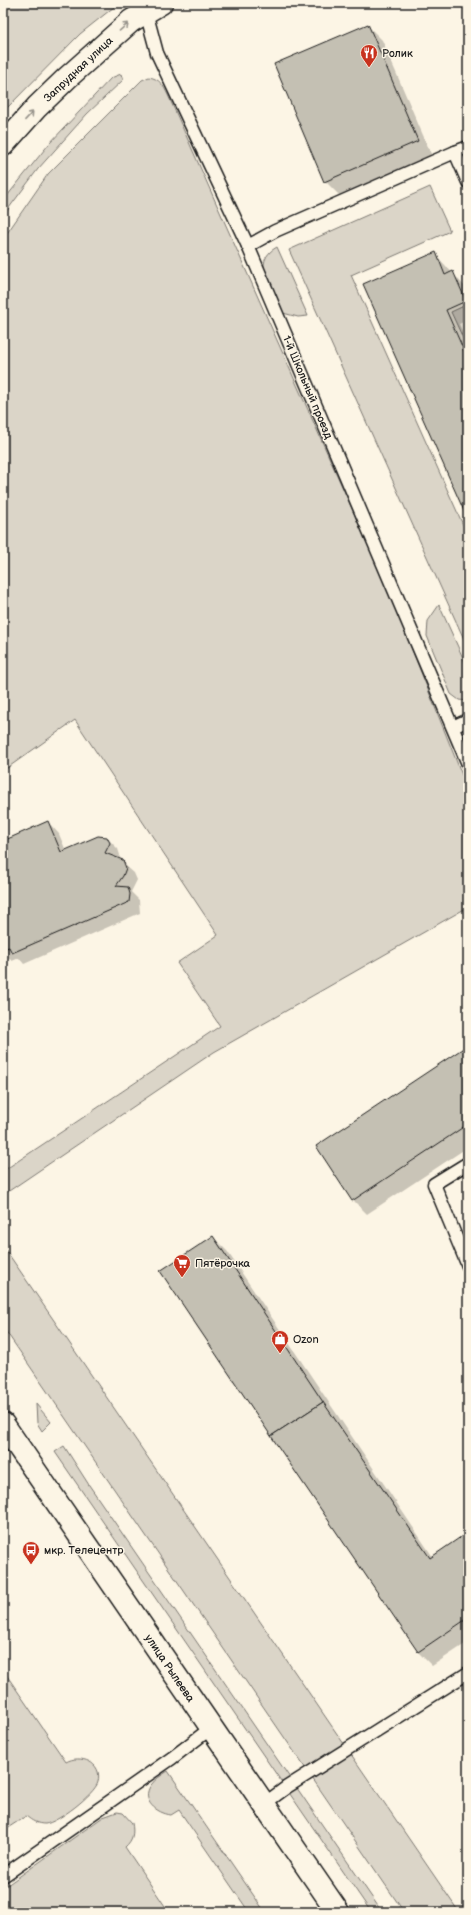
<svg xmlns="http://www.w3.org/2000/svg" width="471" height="1915" font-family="'Balsamiq Sans',sans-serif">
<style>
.green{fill:#dbd5c8;stroke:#7c7872}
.shadow{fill:#0003}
.building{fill:#c4c0b3;stroke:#1c1c1c}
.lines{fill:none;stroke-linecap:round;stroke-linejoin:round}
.lane-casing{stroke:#1c1c1c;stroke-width:15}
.secondary-casing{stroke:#1c1c1c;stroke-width:25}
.lane{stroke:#fcf5e5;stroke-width:12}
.secondary{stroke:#fcf5e5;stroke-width:22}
.oneway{stroke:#97938b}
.labels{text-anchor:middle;stroke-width:3;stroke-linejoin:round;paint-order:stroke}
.poi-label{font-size:11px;fill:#1c1c1c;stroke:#fcf5e5;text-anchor:start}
.street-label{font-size:11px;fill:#1c1c1c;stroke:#fcf5e5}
</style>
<rect width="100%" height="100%" fill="#fcf5e5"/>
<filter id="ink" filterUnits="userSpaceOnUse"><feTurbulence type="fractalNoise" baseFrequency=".025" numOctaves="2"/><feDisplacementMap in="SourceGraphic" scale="8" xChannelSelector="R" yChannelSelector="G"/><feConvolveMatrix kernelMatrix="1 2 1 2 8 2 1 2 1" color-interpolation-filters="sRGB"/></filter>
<g filter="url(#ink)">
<g class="green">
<path d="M3 3H119L80 34 3 112Z"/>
<path d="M121 74 123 80 87 114 38 169 3 216V201L49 144 111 78Z"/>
<path d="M149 77C160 79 163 85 168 95L389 592 468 790V907L214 1052 3 1195V1171L220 1026 177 963 218 935 75 720 3 771V239L48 174 142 80Z"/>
<path d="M430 187 450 231 351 275 468 536V648L289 250Z"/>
<path d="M277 247 308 316 298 317 283 313C273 292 249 262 277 247Z"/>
<path d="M468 304V349L451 312Z"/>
<path d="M439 605 468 669V701L459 700 451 694 427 636 428 621Z"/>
<path d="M3 1246 459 1912H404L3 1327Z"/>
<path d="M36 1404 51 1422 42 1431 37 1423Z"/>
<path d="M64 1446 89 1485 382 1912H371L55 1452Z"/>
<path d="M3 1670 66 1762C80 1754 103 1762 98 1782 95 1794 57 1823 45 1824 37 1824 32 1821 26 1816L3 1831Z"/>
<path d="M168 1771 265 1912H249L179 1810 171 1815C157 1813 140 1801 151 1785 155 1779 162 1775 168 1771Z"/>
<path d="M117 1812 123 1813 132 1823C134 1833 133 1840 125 1847L169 1912H3V1888L103 1817Z"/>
</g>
<g class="shadow">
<path d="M368 26 382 40 432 156 339 195 325 181Z"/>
<path d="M435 254 468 290V320L459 324 468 343V518Z"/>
<path d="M48 822 59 834 66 851 106 837 118 849 120 855 119 860 134 873 137 880 131 892 139 900 140 913 24 964 19 958 12 961 3 953V842Z"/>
<path d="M468 1046V1147L367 1214 353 1200Z"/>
<path d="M213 1237 227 1251 433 1557 468 1533V1642L432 1666 418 1652Z"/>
</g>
<g class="building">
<path d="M368 24 418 141 324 182 274 64Z"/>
<path d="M436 252 445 275 453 271 466 301 446 310 468 360V520L363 284Z"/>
<path d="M48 821 61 852 98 836 107 837 110 843 105 853 123 860 126 868 123 876 116 886 128 887 130 894 129 902 12 953 9 947 3 949V841Z"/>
<path d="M468 1045V1124L352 1201 316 1146Z"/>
<path d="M213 1236 323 1402 271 1436 160 1271Z"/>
<path d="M323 1402 430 1558 468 1532V1618L418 1652 271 1436Z"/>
</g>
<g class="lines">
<defs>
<g id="lane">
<path d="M146 12 157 53 248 246 468 764"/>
<path d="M455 152 468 147"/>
<path d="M248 246 275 231 455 152 468 182"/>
<path d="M453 727 468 720"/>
<path d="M468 1163 434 1184 468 1266"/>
<path d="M264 1804 287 1787 468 1673"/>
<path d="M3 1876 172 1758 211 1728"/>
</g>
<g id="secondary">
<path d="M3 145 37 107 67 78 131 21 161 3"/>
<path d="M3 1424 338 1912"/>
</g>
</defs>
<use href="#lane" class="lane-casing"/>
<use href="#secondary" class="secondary-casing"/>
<use href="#lane" class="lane"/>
<use href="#secondary" class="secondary"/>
</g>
<defs><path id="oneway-shaft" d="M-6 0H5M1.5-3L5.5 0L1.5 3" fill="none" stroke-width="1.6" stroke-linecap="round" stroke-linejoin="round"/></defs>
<g class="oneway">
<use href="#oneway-shaft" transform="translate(124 27) rotate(-41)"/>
<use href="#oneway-shaft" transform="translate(29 116) rotate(-47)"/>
</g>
</g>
<defs>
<symbol id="restaurant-pin" viewBox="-11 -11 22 30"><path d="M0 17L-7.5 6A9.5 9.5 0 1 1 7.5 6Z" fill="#c8321e" stroke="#fcf5e5"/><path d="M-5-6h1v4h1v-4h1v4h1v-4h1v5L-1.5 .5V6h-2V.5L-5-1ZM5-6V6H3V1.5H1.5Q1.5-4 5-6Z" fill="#fff"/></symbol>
<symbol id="supermarket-pin" viewBox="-11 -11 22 30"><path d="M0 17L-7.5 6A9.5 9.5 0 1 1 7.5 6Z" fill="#c8321e" stroke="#fcf5e5"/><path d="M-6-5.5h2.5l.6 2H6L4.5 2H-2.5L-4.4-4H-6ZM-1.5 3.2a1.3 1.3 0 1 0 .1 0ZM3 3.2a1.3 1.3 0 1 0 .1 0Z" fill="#fff"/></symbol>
<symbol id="shop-pin" viewBox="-11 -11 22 30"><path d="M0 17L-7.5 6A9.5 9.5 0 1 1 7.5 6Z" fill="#c8321e" stroke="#fcf5e5"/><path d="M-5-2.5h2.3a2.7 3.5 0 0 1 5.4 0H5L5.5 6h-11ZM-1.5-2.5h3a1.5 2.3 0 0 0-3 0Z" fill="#fff"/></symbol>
<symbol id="bus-pin" viewBox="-11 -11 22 30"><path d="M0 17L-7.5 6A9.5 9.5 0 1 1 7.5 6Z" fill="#c8321e" stroke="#fcf5e5"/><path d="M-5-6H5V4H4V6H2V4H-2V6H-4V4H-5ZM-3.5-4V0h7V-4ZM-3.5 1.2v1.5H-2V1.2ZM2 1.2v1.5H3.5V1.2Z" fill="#fff"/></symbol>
</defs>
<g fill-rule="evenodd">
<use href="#restaurant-pin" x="359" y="43" width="20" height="27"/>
<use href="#supermarket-pin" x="172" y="1253" width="20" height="27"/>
<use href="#shop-pin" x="270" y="1329" width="20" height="27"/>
<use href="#bus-pin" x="21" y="1540" width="20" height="27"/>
</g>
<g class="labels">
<g class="poi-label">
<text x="382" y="57">Ролик</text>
<text x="195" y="1267">Пятёрочка</text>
<text x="293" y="1343">Ozon</text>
<text x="44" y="1554">мкр. Телецентр</text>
</g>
<g class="street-label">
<text transform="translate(78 69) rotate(-43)" y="4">Запрудная улица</text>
<text transform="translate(308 387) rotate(67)" y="4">1-й Школьный проезд</text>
<text transform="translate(170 1668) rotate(56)" y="4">улица Рылеева</text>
</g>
</g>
<rect width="471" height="1915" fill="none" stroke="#fcf5e5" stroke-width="16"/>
<rect x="8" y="8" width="455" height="1899" fill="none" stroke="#1c1c1c" stroke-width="1.5" filter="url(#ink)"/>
</svg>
